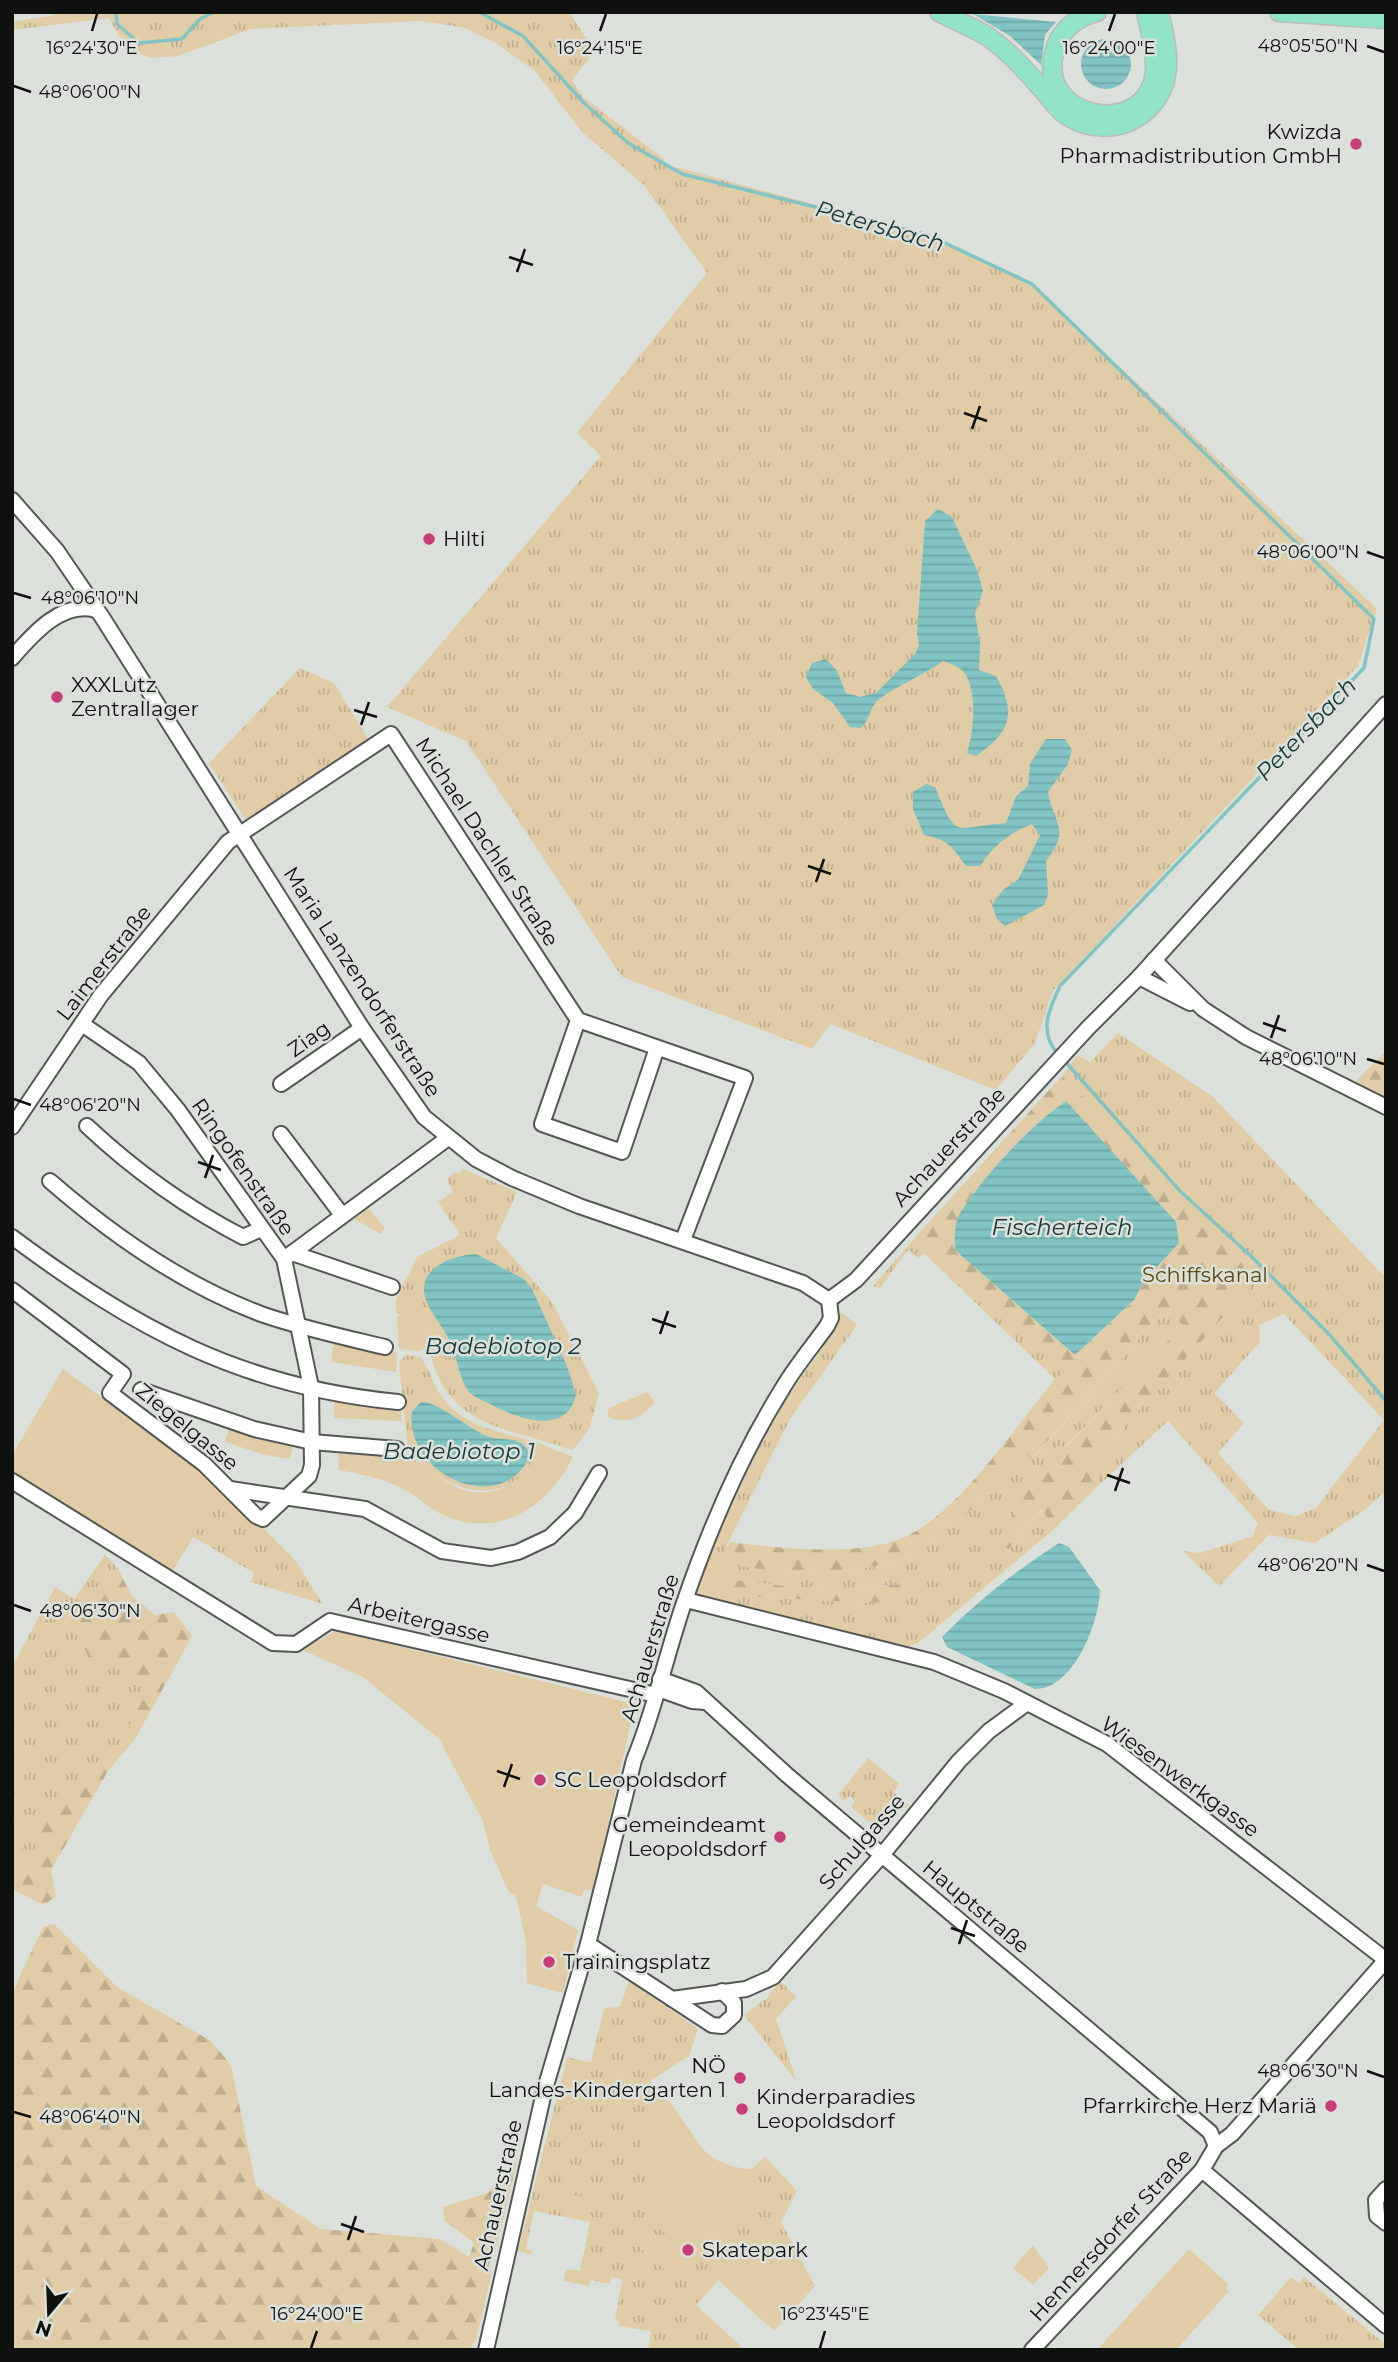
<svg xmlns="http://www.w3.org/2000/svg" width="1398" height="2362" font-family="Montserrat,sans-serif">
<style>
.grass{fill:url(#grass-tufts);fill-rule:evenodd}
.forest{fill:url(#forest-firs);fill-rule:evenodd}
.green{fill:#e0cca6}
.water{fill:url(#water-rules)}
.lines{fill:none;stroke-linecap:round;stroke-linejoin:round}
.stream{stroke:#81c4c3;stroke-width:3.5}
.minor-casing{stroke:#545853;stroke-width:18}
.major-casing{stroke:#bcbcbc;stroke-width:21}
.minor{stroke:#fff;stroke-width:14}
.major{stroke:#91e4c8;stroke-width:18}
.ticks{fill:none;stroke:#0f110f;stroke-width:2.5}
.poi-dot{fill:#c73d75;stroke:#dce0db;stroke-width:2.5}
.labels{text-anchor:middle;stroke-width:5;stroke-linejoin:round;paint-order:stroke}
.poi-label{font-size:21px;fill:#0f110f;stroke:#dce0db;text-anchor:start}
.street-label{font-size:21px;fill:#0f110f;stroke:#dce0db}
.park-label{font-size:21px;fill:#5f460c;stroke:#dce0db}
.water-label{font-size:23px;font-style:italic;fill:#173938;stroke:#dce0db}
.ticks-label{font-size:18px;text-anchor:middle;fill:#0f110f;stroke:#dce0db;stroke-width:5;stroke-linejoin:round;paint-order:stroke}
</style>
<defs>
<pattern id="grass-tufts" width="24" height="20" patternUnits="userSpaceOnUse" patternTransform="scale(1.75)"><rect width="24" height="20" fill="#e0cca6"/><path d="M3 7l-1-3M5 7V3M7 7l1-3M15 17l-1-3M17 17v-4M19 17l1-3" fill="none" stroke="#bfae8e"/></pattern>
<pattern id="forest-firs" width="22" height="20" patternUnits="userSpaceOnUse" patternTransform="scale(1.75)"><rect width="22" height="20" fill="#e0cca6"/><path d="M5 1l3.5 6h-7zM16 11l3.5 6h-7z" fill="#bfae8e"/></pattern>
<pattern id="water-rules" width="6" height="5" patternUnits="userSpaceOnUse" patternTransform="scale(1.75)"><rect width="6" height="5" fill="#81c4c3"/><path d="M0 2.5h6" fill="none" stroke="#6ea7a6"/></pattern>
</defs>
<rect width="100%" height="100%" fill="#dce0db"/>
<g class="grass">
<path d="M73 12H569L595 51 572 80 583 97 664 159V164L922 233 1032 284 1377 609 1358 666 1053 991 1035 1043 996 1090 831 1024 812 1049 622 977 466 741 387 707 601 456 577 433 707 273 644 185 582 132 534 70 494 42 462 27 420 21 251 29 178 56 150 58 124 46 109 18 12 30V22Z"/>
<path d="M300 668 334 683 368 739 246 820 209 763Z"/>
<path d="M1118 1033 1213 1097 1386 1278V1491L1363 1511 1315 1543 1269 1535 1219 1586 1183 1551 1200 1553 1253 1536 1258 1523 1168 1421 1099 1485 1095 1464 1254 1264 1062 1076 1077 1055 1090 1062ZM1284 1314 1384 1420 1316 1508 1295 1516 1269 1510 1218 1453 1244 1423 1214 1393 1260 1342 1259 1325Z"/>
<path d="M463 1169 517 1192 496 1238 552 1302 599 1393 590 1427 573 1450C505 1426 448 1430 429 1349L425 1348 430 1329 411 1313 410 1317 396 1313V1300L417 1257 460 1235 438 1202 453 1192 447 1179 455 1172 459 1174Z"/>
<path d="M919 1233 1069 1369 1055 1379 925 1254 919 1258 908 1250 880 1288 873 1286Z"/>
<path d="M841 1312 857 1325 790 1419 720 1559C768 1579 888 1579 929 1543 933 1539 936 1530 939 1524L963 1519 1021 1453 1033 1458 1160 1315 1170 1313 1184 1325 1066 1446H1056L1044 1473 1023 1496 1009 1549 1044 1508 1052 1531 918 1643 905 1648 699 1596 697 1591C721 1526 750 1461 785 1402 802 1372 831 1344 841 1312ZM709 1575 747 1582 835 1591 908 1583 910 1598 871 1603 708 1594Z"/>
<path d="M406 1355 421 1357C430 1369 433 1385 442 1397 465 1429 506 1432 541 1444 528 1492 478 1503 439 1476 429 1469 421 1465 416 1454L408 1451 399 1362Z"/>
<path d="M223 1488 295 1560 323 1604 251 1582 254 1573 192 1536Z"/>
<path d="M105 1555 118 1569 95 1590 90 1657 125 1662 148 1687 108 1771 32 1877 12 1816V1667L55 1587 74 1599Z"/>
<path d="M868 1758 900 1784 893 1792 909 1805 906 1809 900 1804 879 1830 851 1807 855 1801 849 1796 845 1801 838 1795Z"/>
<path d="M629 1981 698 2029 689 2056 650 2081C687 2118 694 2167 752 2169L765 2157 797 2191 781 2222 815 2286 758 2236 696 2305 745 2350H648L651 2331 619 2326V2321L615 2320 622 2280 612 2277 610 2284 591 2280 589 2286 564 2281 566 2269 580 2271 590 2222 534 2211 526 2249 533 2251 530 2255 518 2251 567 2057 591 2063 604 2008 620 2007Z"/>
<path d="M780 1981 796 1997 776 2019 797 2082 744 2015 767 1998Z"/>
<path d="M1291 2277 1299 2283 1304 2277 1386 2345V2350H1299L1258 2315Z"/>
</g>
<g class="forest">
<path d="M1386 1051V1100L1356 1081Z"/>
<path d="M1062 1076 1254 1264 1249 1288 1129 1421 1095 1464 1099 1485 1052 1531 1043 1508 1009 1549 999 1546 1023 1496 1044 1473 1045 1460 1056 1446H1067L1183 1325 1170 1313 1160 1315 1032 1458 1021 1453 963 1519 939 1524C936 1530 933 1539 929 1543 886 1579 769 1579 719 1559L730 1542C777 1548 849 1556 895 1541 953 1522 1016 1426 1055 1379L1068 1369 919 1233ZM1066 1101 1179 1243 1144 1281 1134 1300 1075 1355 955 1250C955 1240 954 1226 959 1217 979 1180 1031 1124 1066 1101Z"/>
<path d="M118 1569 132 1596 155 1615 174 1612 192 1636 135 1739 108 1771 51 1870 56 1897 43 1905 12 1889V1816L32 1875 42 1829 93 1765 108 1771 147 1688 125 1662 90 1658 75 1632 95 1590Z"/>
<path d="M709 1574 747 1582 835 1591 909 1583 911 1598 871 1603 707 1594Z"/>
<path d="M54 1924 117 1987 211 2041 231 2065 256 2186 321 2229 440 2239 469 2257 474 2243 445 2221 443 2207 488 2193 518 2158 495 2253 491 2256 488 2269 492 2272 476 2340 469 2350H12V1993L43 1927Z"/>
</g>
<g class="green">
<path d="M368 1208 385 1228 381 1234 354 1219Z"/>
<path d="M411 1313 422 1316 430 1329 425 1348 419 1351 399 1349 397 1318 400 1314 410 1317Z"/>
<path d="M333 1341 397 1353 396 1372 332 1362Z"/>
<path d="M63 1369 223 1488 172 1572 12 1472V1455Z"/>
<path d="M647 1392 655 1402C640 1419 630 1424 607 1417L609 1408Z"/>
<path d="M334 1397 402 1406 401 1421 334 1418Z"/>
<path d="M229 1428 293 1444 290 1459 265 1455 225 1442Z"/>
<path d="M541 1444 573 1457C548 1507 498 1541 441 1514 428 1507 418 1497 405 1490 384 1478 361 1474 338 1470L339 1450C360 1452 390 1449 410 1457 428 1465 442 1482 461 1489 496 1502 531 1478 541 1444Z"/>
<path d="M336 1631 635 1704 593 1891 584 1889 582 1897 543 1884 536 1906 578 1930 563 1993 527 1983 526 1942 516 1896 509 1892 490 1850 483 1821 439 1739 363 1677 302 1650Z"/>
<path d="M668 2099 708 2157 761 2194 726 2237 696 2213 675 2240 656 2227 654 2202 636 2204 648 2171 638 2160 651 2103Z"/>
<path d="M555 2191 602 2201 601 2209 553 2199Z"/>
<path d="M697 2217 718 2236 679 2281 658 2264 667 2252 657 2263 626 2235 640 2220 671 2248Z"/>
<path d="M758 2235 815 2286 774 2331 718 2280Z"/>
<path d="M1033 2245 1049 2268 1033 2285 1013 2268Z"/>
<path d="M1189 2249 1228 2284 1226 2288 1229 2291 1176 2350H1097Z"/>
</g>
<g class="water">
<path d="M973 14 1056 22 1045 35 1041 65 1010 36Z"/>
<circle cx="1106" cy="64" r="25"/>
<path d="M938 509 952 517 977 570 983 591 975 613 980 644 979 670 996 676C1017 713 1011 732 976 756L967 753C974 732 977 695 966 675 961 667 952 664 943 661 923 676 893 687 877 701 869 709 870 720 861 728L850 727 833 703 813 689 806 677 812 663 826 659 837 671 846 693 860 697 876 693 915 654 919 645 917 633 925 521Z"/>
<path d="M1046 739H1065L1072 750 1068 764 1048 792C1055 829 1071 827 1046 861L1048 895 1044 905 1005 926 997 919 992 905 1003 890 1018 880 1040 835 1032 824C1009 833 993 846 980 866H966C953 847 947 839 924 835L913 809V792L926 784 935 787C958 842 952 827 1006 823L1016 796 1028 786 1030 764Z"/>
<path d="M1066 1101 1176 1222 1179 1243 1144 1281 1134 1300 1075 1355 955 1250C955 1240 954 1226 958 1217 979 1181 1031 1124 1066 1101Z"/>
<path d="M476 1254 524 1279 532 1289 567 1366 576 1394C568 1436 518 1419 492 1405 485 1401 475 1398 469 1392 458 1377 458 1358 450 1342 444 1327 432 1316 426 1300 415 1269 452 1255 476 1254Z"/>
<path d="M421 1402C437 1400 472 1432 490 1437 507 1442 524 1434 530 1457 498 1519 404 1473 412 1411Z"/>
<path d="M1059 1543 1069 1547 1100 1590C1099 1622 1074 1689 1035 1689L947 1647 942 1637C977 1601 1017 1570 1059 1543Z"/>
</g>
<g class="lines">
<g class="stream">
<path d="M116 12 117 24 139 43 182 39 200 19 214 12"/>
<path d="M479 12 523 36 584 103 628 143 682 174 928 235 1032 284 1374 619 1364 668 1060 986C1049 1009 1038 1032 1058 1054"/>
<path d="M1063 1059 1180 1191 1253 1258 1328 1333 1386 1401"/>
</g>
<defs>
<g id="minor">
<path d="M12 500 57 551 102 617 362 1028 424 1117 476 1159 512 1178 579 1206 803 1283 829 1300"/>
<path d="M12 658C32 635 62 600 96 610"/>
<path d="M1154 960 1203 1009 1246 1037 1386 1107"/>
<path d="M1139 977 1190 1003"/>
<path d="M578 1020 542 1124 622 1152 657 1048"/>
<path d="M281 1084 362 1028"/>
<path d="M87 1126C135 1171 185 1207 243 1237L261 1229"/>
<path d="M12 1127 101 995 228 842 391 734 578 1020 745 1078 683 1240"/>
<path d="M281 1134 342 1215"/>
<path d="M50 1181C112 1235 184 1285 261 1314 301 1328 343 1337 385 1347"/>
<path d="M12 1237C136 1329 241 1387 398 1402"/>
<path d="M292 1253 392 1287"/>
<path d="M284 1259 448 1138"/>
<path d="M12 1290 123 1374 110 1393 204 1464 256 1516 263 1519 309 1476 312 1465 311 1387 284 1259 178 1110 139 1063 82 1024"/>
<path d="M829 1300 856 1280 1088 1028 1139 977 1386 704"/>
<path d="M141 1390 254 1429 312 1442 397 1449"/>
<path d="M12 1481 273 1643 296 1644 330 1621 656 1695"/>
<path d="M230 1489 365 1509 442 1551 491 1558 518 1552 550 1537 575 1513 599 1473"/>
<path d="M686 1600 934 1662 1004 1691 1107 1744 1386 1960"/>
<path d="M660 1679 696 1692 787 1775 1210 2132 1216 2146"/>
<path d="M661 1690 692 1701 706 1702"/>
<path d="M588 1944 712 2025 722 2026 734 2015V2003L722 1991"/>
<path d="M672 1999 746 1989 773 1977 882 1855 959 1761 989 1731 1027 1703"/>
<path d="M1202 2170 1386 2326"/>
<path d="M1386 2189 1376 2200 1377 2216 1386 2223"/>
<path d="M486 2350 544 2092 588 1944 634 1760C655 1710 666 1655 684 1603 709 1530 740 1457 781 1391 794 1368 812 1347 827 1326L831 1318 829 1300"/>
<path d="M1032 2350 1202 2170 1216 2146 1232 2134 1386 1960"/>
</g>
<g id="major">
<path d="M939 12C954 20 972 27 987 36 1007 50 1025 69 1041 88 1049 96 1057 109 1066 115 1093 133 1127 130 1149 108 1176 82 1167 44 1159 12"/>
<path d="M1097 12C1080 16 1063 28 1057 44 1027 120 1150 143 1155 70 1156 51 1150 31 1146 12"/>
<path d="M1279 12 1386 19"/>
</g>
</defs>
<use href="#minor" class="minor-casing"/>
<use href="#major" class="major-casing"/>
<use href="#minor" class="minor"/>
<use href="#major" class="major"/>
</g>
<path class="ticks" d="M92 31 97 14M600 31 606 14M1109 31 1115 14M1367 46 1384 52M14 86 31 92M509 257 533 265M517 272 525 249M964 413 987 421M972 429 980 406M1367 552 1384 558M14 593 31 598M354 710 377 717M361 725 369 702M808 866 831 874M816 882 824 859M1263 1023 1286 1031M1271 1038 1279 1015M1367 1059 1384 1064M14 1099 31 1105M198 1162 221 1170M205 1178 213 1155M652 1319 676 1327M660 1334 668 1311M1107 1475 1130 1483M1115 1491 1123 1468M1367 1565 1384 1571M14 1605 31 1611M497 1771 520 1779M504 1787 512 1764M951 1928 975 1936M959 1944 967 1920M1367 2071 1384 2077M14 2112 31 2117M341 2224 364 2232M348 2240 356 2216M311 2348 317 2331M820 2348 825 2331"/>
<g class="poi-dot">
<circle cx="1356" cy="144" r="7"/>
<circle cx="429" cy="539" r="7"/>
<circle cx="57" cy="697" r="7"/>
<circle cx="540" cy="1780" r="7"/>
<circle cx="780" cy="1837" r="7"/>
<circle cx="549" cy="1962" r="7"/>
<circle cx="740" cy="2078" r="7"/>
<circle cx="1331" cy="2106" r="7"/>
<circle cx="742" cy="2109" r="7"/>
<circle cx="688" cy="2250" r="7"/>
</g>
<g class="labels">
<g class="poi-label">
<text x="1342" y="139" text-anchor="end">Kwizda<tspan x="1342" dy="24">Pharmadistribution GmbH</tspan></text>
<text x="443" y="546">Hilti</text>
<text x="71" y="692">XXXLutz<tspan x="71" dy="24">Zentrallager</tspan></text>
<text x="554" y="1787">SC Leopoldsdorf</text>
<text x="766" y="1832" text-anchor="end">Gemeindeamt<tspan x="766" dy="24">Leopoldsdorf</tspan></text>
<text x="563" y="1969">Trainingsplatz</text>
<text x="726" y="2073" text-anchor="end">NÖ<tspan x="726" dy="24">Landes-Kindergarten 1</tspan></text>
<text x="756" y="2104">Kinderparadies<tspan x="756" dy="24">Leopoldsdorf</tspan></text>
<text x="1317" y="2113" text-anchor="end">Pfarrkirche Herz Mariä</text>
<text x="702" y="2257">Skatepark</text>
</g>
<g class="street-label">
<text transform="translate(487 842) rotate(57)" y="7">Michael Dachler Straße</text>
<text transform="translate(104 963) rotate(-52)" y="7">Laimerstraße</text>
<text transform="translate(362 982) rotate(57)" y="7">Maria Lanzendorferstraße</text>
<text transform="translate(309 1039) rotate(-35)" y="7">Ziag</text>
<text transform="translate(949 1147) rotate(-47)" y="7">Achauerstraße</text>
<text transform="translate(243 1167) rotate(55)" y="7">Ringofenstraße</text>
<text transform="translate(187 1427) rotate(39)" y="7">Ziegelgasse</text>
<text transform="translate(419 1620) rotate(13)" y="7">Arbeitergasse</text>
<text transform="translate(650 1648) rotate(-73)" y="7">Achauerstraße</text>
<text transform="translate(1180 1777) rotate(36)" y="7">Wiesenwerkgasse</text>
<text transform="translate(862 1842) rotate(-49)" y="7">Schulgasse</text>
<text transform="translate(976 1907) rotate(40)" y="7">Hauptstraße</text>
<text transform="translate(498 2195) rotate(-77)" y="7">Achauerstraße</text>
<text transform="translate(1111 2235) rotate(-47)" y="7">Hennersdorfer Straße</text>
</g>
<g class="park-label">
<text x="1205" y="1282">Schiffskanal</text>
</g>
<g class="water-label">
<text transform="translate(880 226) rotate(16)" y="8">Petersbach</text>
<text transform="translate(1306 729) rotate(-46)" y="8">Petersbach</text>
<text x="1062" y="1235">Fischerteich</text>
<text x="503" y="1354">Badebiotop 2</text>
<text x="459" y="1459">Badebiotop 1</text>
</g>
</g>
<g class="ticks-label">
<text x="1308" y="52">48°05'50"N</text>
<text x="92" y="54">16°24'30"E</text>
<text x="600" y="54">16°24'15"E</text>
<text x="1109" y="54">16°24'00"E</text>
<text x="90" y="98">48°06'00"N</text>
<text x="1308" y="558">48°06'00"N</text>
<text x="90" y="604">48°06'10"N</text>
<text x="1308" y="1065">48°06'10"N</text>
<text x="90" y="1111">48°06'20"N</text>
<text x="1308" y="1571">48°06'20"N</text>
<text x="90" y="1617">48°06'30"N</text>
<text x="1308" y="2077">48°06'30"N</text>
<text x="90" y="2123">48°06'40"N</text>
<text x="317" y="2320">16°24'00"E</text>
<text x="825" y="2320">16°23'45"E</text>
</g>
<rect width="1398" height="2362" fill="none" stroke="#0f110f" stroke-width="28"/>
<g transform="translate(49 2313) rotate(199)" stroke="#dce0db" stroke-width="5" paint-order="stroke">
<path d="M0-5L12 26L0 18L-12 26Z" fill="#0f110f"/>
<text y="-10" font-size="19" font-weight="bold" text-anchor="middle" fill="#0f110f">N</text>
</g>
</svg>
